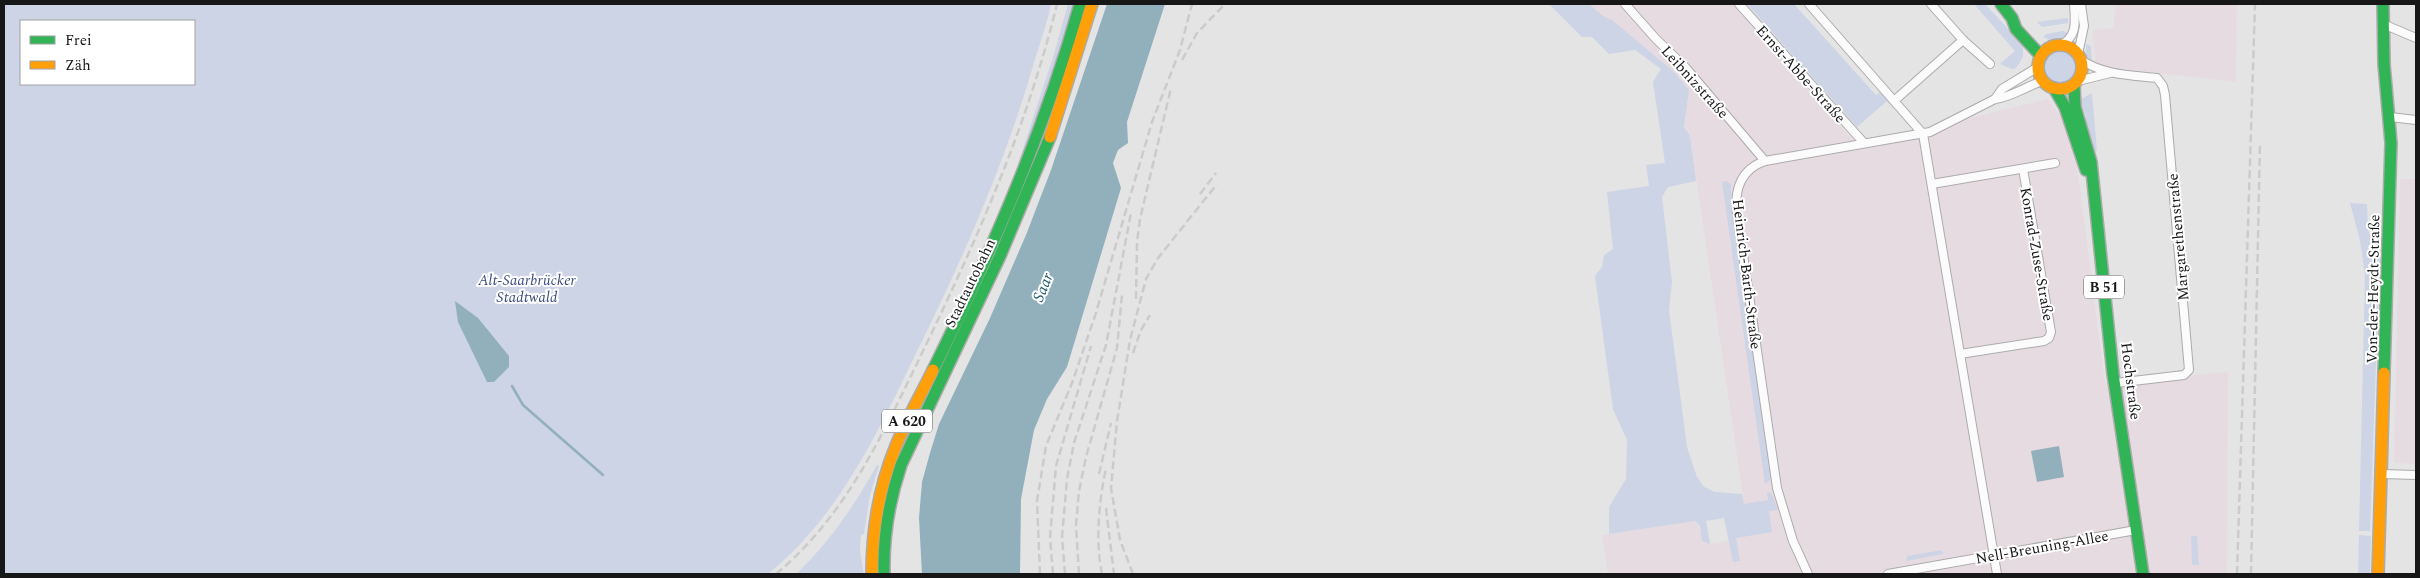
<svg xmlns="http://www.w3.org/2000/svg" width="2420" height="578" font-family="Spectral,serif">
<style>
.commercial{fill:#e7dbe2}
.green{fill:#ccd4e5;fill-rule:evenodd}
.water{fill:#91b0bb}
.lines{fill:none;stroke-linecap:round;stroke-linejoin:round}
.stream{stroke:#91b0bb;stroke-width:2.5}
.street-casing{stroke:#ababac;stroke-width:10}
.fast-casing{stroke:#ababac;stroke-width:14}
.slow-casing{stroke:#ababac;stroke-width:14}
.street{stroke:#fbfbfb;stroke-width:8}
.fast{stroke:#30b455;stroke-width:11}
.slow{stroke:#ff9f0a;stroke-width:11}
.rail{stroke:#cbcbcc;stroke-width:2.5;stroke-dasharray:8 4;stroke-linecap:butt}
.labels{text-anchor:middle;stroke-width:4;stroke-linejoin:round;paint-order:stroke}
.shield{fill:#fff;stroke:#5d5d5d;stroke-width:1}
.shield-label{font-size:14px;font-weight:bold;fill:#171717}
.street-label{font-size:15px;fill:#171717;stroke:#fff}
.park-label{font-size:15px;font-style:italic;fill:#3a4e7e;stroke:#fff}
.water-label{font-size:16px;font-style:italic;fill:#1a5668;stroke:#fff}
</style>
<rect width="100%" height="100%" fill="#e4e4e5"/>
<g class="commercial">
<path d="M1589 4H1733L1857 145 2048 99 2063 120 2078 173 2105 383 2228 372 2227 574H1608L1602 535 1695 521 1709 544 1729 541 1744 504 1690 136 1684 127 1689 90 1673 71 1612 20 1603 16Z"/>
<path d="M2116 4H2237L2236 82 2096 66 2092 30 2113 28Z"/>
<path d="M2400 179H2416V464L2394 463Z"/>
</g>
<g class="green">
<path d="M4 4H1051C1047 25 1039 45 1033 66 1005 162 967 249 923 339 881 425 843 513 768 574H4ZM21 21H194V84H21Z"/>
<path d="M1068 4H1073L1058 56 1021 162 1019 161 1054 54Z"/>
<path d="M1549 4H1589L1603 16 1612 20 1673 71 1689 90 1684 127 1690 136 1696 181 1668 187 1662 197 1672 282 1669 310 1687 447 1697 477 1704 487 1715 492 1742 494 1744 504 1768 500 1767 492 1772 494 1778 510 1769 511 1772 532 1736 538 1740 561 1733 562 1724 518 1706 521 1710 544 1702 541 1700 526 1695 521 1609 534V507L1626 479 1627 440 1613 409 1595 276 1602 267 1604 255 1613 249 1607 192 1649 186 1646 165 1665 163 1653 82 1661 69 1635 50 1609 54 1592 37H1582Z"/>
<path d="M1747 4H1794L1876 95 1882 91 1894 105 1892 106 1887 101 1857 127Z"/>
<path d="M1974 4H1985L2023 45V57L2016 68 2012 69 2000 64 2015 51Z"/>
<path d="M2068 18V23L2042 27 2037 22Z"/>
<path d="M2063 31 2069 34C2061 41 2052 42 2043 37L2046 34Z"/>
<path d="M2086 44 2091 46 2092 64 2086 58Z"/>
<circle cx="2060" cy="67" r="18"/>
<path d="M2092 93 2097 151H2093L2084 119 2086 117 2082 105 2078 101Z"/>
<path d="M1727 181 1731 185V205L1771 479 1765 484 1722 182Z"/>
<path d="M2350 203 2367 204 2368 231 2380 253 2370 531H2359L2365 275 2360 240Z"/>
<path d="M877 465 879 466 870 495 864 534 861 535 860 551 864 574H796C830 542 854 506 877 465Z"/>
<path d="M2359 535 2371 536 2370 574H2358Z"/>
<path d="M2191 536H2197L2199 565H2192Z"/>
<path d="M1942 550 1943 554 1906 561 1907 556Z"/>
</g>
<g class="water">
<path d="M1107 4H1165L1127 122 1128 143 1118 150 1113 163 1121 188 1067 367 1047 399 1034 430 1021 499 1020 574H922L919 518 922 482 930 453 939 424 990 318 1026 235 1051 170Z"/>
<path d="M455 301 478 318 509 356V367L494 382H487L458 322Z"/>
<path d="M2059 446 2064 477 2037 482 2031 451Z"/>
</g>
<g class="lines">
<path class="stream" d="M512 386 523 405 603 475"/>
<defs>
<g id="street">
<path d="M1625 4 1656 39 1686 68 1765 161"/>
<path d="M1739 4 1864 143"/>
<path d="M1809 4 1923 134 1997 574"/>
<path d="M1931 4 1963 40 1990 64"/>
<path d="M2383 24 2416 38"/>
<path d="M2061 45C2078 36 2075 21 2074 4"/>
<path d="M2078 54 2084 26 2081 4"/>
<path d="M2081 60C2104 75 2130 75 2157 78L2163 86 2165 95 2189 370 2184 375 2116 383"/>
<path d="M2078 81 2110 73"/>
<path d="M1995 99 2002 89 2038 67"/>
<path d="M1895 100 1963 40"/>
<path d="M2390 117 2416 120"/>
<path d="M1932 184 2055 163"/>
<path d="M1960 354 2044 341 2049 338 2051 332 2023 169"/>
<path d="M2382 474 2416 475"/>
<path d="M1808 574 1793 541 1777 488 1737 213C1734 190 1741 169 1765 161L1930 132 1995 99C2012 97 2026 86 2043 81"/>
<path d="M1888 574 2136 530"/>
</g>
<g id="fast">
<path d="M2001 4 2012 18 2016 29 2041 56"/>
<path d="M2383 4 2384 64 2391 143 2384 373"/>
<path d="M2074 85 2075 107 2091 162 2113 374 2143 574"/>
<path d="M2054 88 2065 107 2086 170"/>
<path d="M933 370C992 251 1044 132 1080 4"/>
<path d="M884 574C883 536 889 501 901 465L1000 256 1050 137"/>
</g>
<g id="slow">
<circle cx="2060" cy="67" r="22"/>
<path d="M1050 137 1092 4"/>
<path d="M872 574C872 530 879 487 896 446 906 420 921 395 933 370"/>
<path d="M2378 574 2384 373"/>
</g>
</defs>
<use href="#street" class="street-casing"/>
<use href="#fast" class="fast-casing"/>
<use href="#slow" class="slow-casing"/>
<use href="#street" class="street"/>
<use href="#fast" class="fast"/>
<use href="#slow" class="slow"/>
<g class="rail">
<path d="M1182 60 1197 33 1225 4"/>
<path d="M1200 194 1216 173"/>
<path d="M1136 299 1137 242 1140 219 1171 88"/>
<path d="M1133 353 1141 330 1150 315"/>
<path d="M1099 474 1111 423"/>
<path d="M1106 508 1114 574"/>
<path d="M776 574C848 514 884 431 924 349 978 237 1028 124 1057 4"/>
<path d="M1040 574 1037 501 1046 446 1072 383 1095 316 1152 122 1180 50 1192 4"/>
<path d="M1053 574 1050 537 1056 466 1091 346"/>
<path d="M1065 574 1062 537 1067 479 1074 443 1106 345 1131 213"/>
<path d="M1079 574 1076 525 1079 491 1086 457 1117 348 1122 295"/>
<path d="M1102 574C1095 540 1099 502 1106 468"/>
<path d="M1133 574 1120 540 1111 488 1117 421 1130 340 1146 279 1158 258 1217 184"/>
<path d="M2237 574 2255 4"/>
<path d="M2251 574 2260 142"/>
</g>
</g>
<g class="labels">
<g class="shield">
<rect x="2084" y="275.5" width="40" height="23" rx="4"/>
<rect x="882" y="409.5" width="50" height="23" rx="4"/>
</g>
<g class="shield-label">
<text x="2104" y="292">B 51</text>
<text x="907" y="426">A 620</text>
</g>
<g class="street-label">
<text transform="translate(1801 74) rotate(48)" y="5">Ernst-Abbe-Straße</text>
<text transform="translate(1695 82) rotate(48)" y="5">Leibnizstraße</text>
<text transform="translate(2178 237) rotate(-95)" y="5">Margarethenstraße</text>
<text transform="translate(2037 254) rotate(80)" y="5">Konrad-Zuse-Straße</text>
<text transform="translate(1747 274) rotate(83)" y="5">Heinrich-Barth-Straße</text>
<text transform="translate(970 283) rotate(-64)" y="5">Stadtautobahn</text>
<text transform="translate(2373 289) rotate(-89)" y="5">Von-der-Heydt-Straße</text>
<text transform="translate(2131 381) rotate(83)" y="5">Hochstraße</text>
<text transform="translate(2042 547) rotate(-10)" y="5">Nell-Breuning-Allee</text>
</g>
<g class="park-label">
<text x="527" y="285">Alt-Saarbrücker<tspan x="527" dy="17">Stadtwald</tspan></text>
</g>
<g class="water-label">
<text transform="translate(1042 287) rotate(-68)" y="6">Saar</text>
</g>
</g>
<rect width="2420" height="578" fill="none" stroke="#171717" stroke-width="10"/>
<rect x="20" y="20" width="175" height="65" fill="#ffffff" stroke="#a2a2a2"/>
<rect x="30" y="36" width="25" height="8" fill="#30b455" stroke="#a2a2a2"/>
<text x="65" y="45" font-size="15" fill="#171717">Frei</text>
<rect x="30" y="61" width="25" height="8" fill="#ff9f0a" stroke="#a2a2a2"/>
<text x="65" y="70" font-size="15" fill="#171717">Zäh</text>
</svg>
